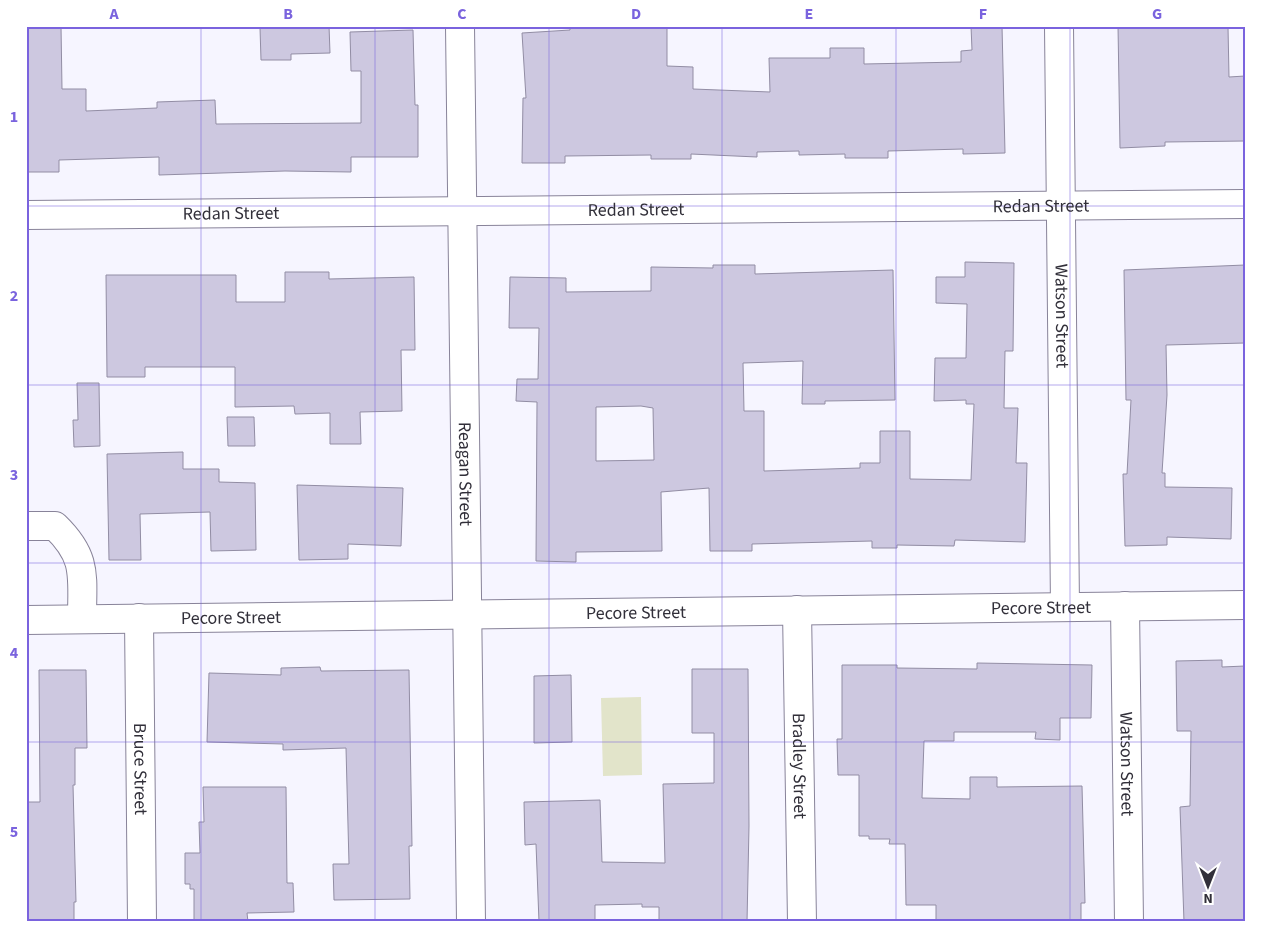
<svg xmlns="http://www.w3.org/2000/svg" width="1271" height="948" font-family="'Source Sans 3',sans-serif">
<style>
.green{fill:#e2e4ca}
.building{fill:#cdc8e0;stroke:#928da4;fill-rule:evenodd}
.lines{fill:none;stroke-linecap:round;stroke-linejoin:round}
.minor-casing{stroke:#888399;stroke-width:30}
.minor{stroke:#fff;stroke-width:28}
.grid{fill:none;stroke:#7a63de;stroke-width:1;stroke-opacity:0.55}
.labels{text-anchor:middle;stroke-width:4;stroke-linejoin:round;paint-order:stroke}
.street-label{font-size:18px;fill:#312f39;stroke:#fff}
.neatline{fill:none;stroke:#7a63de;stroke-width:2}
.grid-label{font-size:16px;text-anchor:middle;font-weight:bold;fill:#7a63de}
</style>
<rect width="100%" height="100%" fill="#f6f5ff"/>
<path class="green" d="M641 697 642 775 603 776 601 698Z"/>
<g class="building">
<path d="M26 26H61L62 89H86V111L157 108V102L215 100 216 124 361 123V71H351L350 32 413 30 415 105H418V157H351V172L285 171 159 175V157L59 160V172H27Z"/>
<path d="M297 26H329L330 53 291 54V60H261L260 28Z"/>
<path d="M570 26H667V66L693 67V89L770 92 769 58H830V48H864V64L961 62V51L972 50 971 26H1002L1005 153 963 154V149L888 151V158H845V154L799 155V151L757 152V157L691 154V159H651V155L565 156V163H522L523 98H526L522 33 570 30Z"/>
<path d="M1118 26 1228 27 1229 77 1245 76V141L1165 142V146L1120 148Z"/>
<path d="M965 262 1014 263 1013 351H1005L1004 408H1018L1016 463H1027L1025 542 955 540 954 546 897 545V548H872V541L752 544V551H710L709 488 661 492 662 551 576 552V562L536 561 537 402 516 401 517 379H538L539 328H509L510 277 566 278V292L651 291V267L713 268V265H755V274L893 270 895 400 825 401V404H802L803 361 743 363 744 411H764V471L860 468V463H880V431H910V479L971 480 974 404H966V400L934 401 935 358H966L967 304 936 303V277H965ZM641 406 653 408 654 460 596 461V407Z"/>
<path d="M1245 265V343L1166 345 1167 395 1162 473H1165V487L1232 488 1231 539 1167 537V545L1125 546 1123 474H1127L1131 400H1126L1124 270Z"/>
<path d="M285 272H329V279L414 277 415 350H401L402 411 360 412 361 444H330V413L295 414 294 406 235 407V367H145V377H107L106 275H236V302H285Z"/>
<path d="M77 383H99L100 446 74 447 73 420H78Z"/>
<path d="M227 417H254L255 446H228Z"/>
<path d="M183 452V469H219V482L255 483 256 550 211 551 210 512 140 514 141 560H109L107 454Z"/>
<path d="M297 485 403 488 401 546 348 544V559L299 560Z"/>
<path d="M1222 660V667L1245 666V922H1184L1180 807 1190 806 1191 731H1177L1176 661Z"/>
<path d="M977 663 1092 665 1091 718H1060V740L1035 739 1036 732H954V741H924L922 798 970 799V777H997V787L1082 786 1085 903H1081V922H936V905H906L905 844H889L890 839H869V836H859V775H838L837 739H842V665H897V668L977 669Z"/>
<path d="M320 667 321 671 409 670 412 846H409L410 899 334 900 333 864H349L346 748 283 750V744L207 742 209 673 281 675V668Z"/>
<path d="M692 669H748L749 826 747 922H659V907H642V904L595 905V922H539L536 844 525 845 524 802 600 800 602 862 665 863 663 784 714 783V733H692Z"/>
<path d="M39 670H86L87 748H75V785H73L76 902H74V922H26V802H40Z"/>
<path d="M571 675 572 742 534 743V676Z"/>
<path d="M203 787H286L287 883H293L294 912 247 913 248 922H194V889H190V884H185V853H200L199 822H204Z"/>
</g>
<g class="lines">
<defs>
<g id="minor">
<path id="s1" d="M460 26 471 922"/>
<path id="s2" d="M1059 26 1065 607"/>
<path id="s3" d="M26 215 1245 204"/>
<path d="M26 526H55C88 558 82 576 82 619"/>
<path id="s4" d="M1125 606 1129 922"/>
<path id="s5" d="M797 610 802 922"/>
<path id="s6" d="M139 618 142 922"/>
<path id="s7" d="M26 620 1245 605"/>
</g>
</defs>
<use href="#minor" class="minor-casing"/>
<use href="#minor" class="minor"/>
</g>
<path class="grid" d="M201 26V922M375 26V922M549 26V922M722 26V922M896 26V922M1070 26V922M26 206H1245M26 385H1245M26 563H1245M26 742H1245"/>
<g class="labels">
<g class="street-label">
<text dy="6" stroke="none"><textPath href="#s3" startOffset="1015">Redan Street</textPath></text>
<text dy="6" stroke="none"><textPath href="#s3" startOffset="610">Redan Street</textPath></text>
<text dy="6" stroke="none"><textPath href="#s3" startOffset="205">Redan Street</textPath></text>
<text dy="6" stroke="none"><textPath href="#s2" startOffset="290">Watson Street</textPath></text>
<text dy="6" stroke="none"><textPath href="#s1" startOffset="448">Reagan Street</textPath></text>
<text dy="6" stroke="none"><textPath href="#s7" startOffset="1015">Pecore Street</textPath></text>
<text dy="6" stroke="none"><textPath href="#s7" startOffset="610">Pecore Street</textPath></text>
<text dy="6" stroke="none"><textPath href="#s7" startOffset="205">Pecore Street</textPath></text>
<text dy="6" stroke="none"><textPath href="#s4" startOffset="158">Watson Street</textPath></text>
<text dy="6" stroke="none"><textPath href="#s5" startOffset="156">Bradley Street</textPath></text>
<text dy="6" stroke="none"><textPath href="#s6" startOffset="151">Bruce Street</textPath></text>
</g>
</g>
<rect width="1271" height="948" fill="none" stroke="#ffffff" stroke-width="55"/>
<g transform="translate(1208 886) rotate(180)" stroke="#ffffff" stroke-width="4" paint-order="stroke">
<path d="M0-4L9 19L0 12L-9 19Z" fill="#312f39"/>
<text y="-8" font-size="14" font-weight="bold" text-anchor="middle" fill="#312f39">N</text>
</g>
<rect x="28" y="28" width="1216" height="892" class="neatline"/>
<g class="grid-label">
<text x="114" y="19">A</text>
<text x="288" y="19">B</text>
<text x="462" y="19">C</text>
<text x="636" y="19">D</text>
<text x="809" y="19">E</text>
<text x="983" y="19">F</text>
<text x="1157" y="19">G</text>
<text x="14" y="122">1</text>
<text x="14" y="301">2</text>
<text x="14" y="480">3</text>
<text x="14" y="658">4</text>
<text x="14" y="837">5</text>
</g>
</svg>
